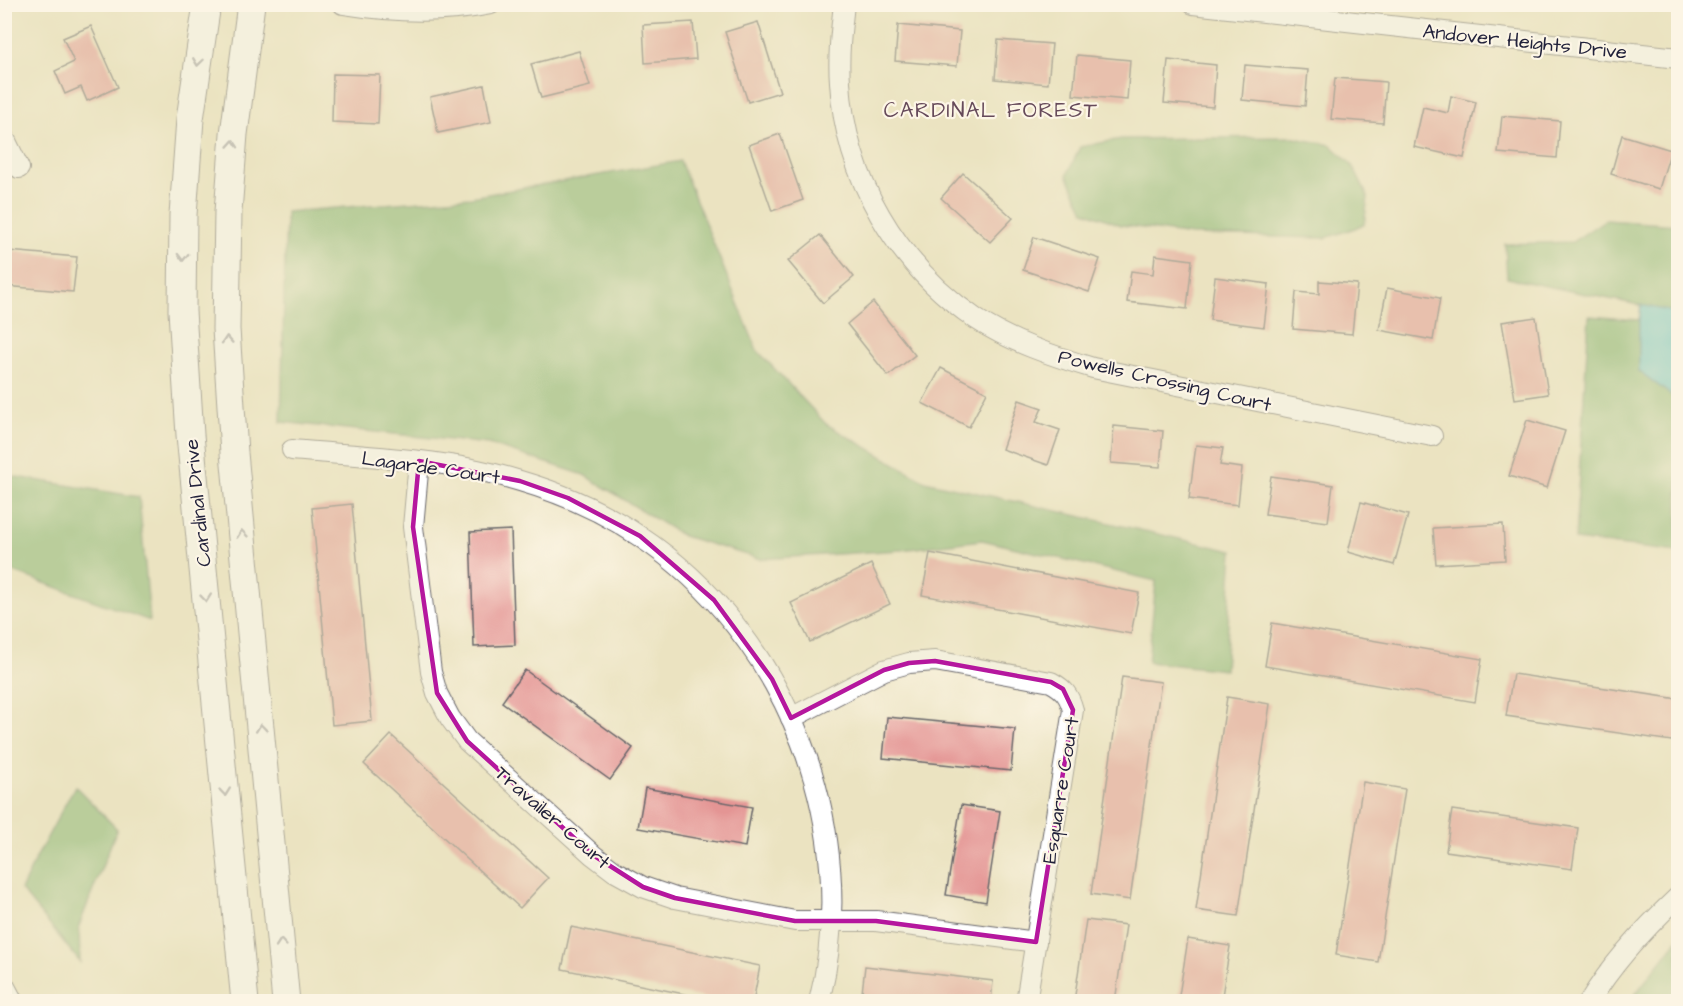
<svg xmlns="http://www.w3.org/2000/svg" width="1683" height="1006" font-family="'Architects Daughter',sans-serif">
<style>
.forest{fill:#7eb26e;stroke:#506a54;stroke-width:1.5}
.water{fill:#58c4d2;stroke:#3d7386;stroke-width:1.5}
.building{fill:#e49594}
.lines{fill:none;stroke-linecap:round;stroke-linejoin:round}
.minor-casing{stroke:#68666a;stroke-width:22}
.secondary-casing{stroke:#68666a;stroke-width:29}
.minor{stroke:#fff;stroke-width:20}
.secondary{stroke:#fff;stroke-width:27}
.oneway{stroke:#9c9ca7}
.marked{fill:none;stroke:#b5179e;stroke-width:4.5;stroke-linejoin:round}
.labels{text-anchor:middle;stroke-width:4.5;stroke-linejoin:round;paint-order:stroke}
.street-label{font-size:20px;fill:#22223b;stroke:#fcf5e5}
.neighbourhood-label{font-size:21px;letter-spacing:1.5px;fill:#664a5a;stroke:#fcf5e5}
</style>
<rect width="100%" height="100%" fill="#fcf5e5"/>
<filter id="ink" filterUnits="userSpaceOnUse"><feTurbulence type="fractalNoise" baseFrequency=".0167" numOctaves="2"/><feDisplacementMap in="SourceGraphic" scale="12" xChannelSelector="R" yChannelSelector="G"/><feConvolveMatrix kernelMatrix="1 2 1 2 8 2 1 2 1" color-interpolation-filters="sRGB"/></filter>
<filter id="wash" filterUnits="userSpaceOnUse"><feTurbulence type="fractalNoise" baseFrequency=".008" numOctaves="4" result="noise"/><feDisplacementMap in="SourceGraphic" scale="24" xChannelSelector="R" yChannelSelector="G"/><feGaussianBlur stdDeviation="1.35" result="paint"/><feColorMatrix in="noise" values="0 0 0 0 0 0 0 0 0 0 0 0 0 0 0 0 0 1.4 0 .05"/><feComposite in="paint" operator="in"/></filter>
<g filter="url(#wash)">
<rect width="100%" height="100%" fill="#ebe3c1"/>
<g class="forest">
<path d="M1290 137 1331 145 1352 165 1368 197 1364 225 1326 238 1191 235 1121 225 1084 211 1067 175 1080 147 1121 139Z"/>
<path d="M680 161 757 350 826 424 925 481 1233 551 1225 670 1148 662 1156 581 982 540 901 550 760 559 683 536 584 475 488 444 281 422 286 212 471 197Z"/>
<path d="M1605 220 1678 225V313L1507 278 1505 244 1572 242Z"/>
<path d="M1589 316 1639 320V371L1678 400V552L1575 540Z"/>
<path d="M5 475 139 497 150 621 5 569Z"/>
<path d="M75 786 117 829 79 926 80 962 21 890 36 858Z"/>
<path d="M1678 939V1001H1630Z"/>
</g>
<path class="water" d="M1641 305 1678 313V400L1639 371V320Z"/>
<g id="blocks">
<g class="building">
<path d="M693 22 696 59 645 63 643 25Z"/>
<path d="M758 22 780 92 748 102 725 32Z"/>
<path d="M898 25 960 31 957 66 895 61Z"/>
<path d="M91 26 118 87 87 101 81 87 65 94 55 71 74 62 63 38Z"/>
<path d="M998 40 1052 44 1048 84 995 79Z"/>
<path d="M579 51 590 86 541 98 531 64Z"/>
<path d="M1077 55 1130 60 1127 100 1073 95Z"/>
<path d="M1168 60 1216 65 1213 107 1164 103Z"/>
<path d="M1245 65 1308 70 1305 106 1242 100Z"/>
<path d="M333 74 380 75 378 124 332 122Z"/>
<path d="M1335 78 1386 82 1383 123 1331 119Z"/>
<path d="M484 85 491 122 438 133 430 97Z"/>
<path d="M1451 96 1476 102 1464 158 1414 147 1423 107 1448 113Z"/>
<path d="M1502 116 1560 121 1557 158 1498 153Z"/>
<path d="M780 134 803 200 772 211 749 145Z"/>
<path d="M1622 135 1671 150 1659 189 1611 174Z"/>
<path d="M963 173 1013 218 990 242 941 198Z"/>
<path d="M820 235 854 277 823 303 788 261Z"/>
<path d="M1034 237 1100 259 1089 292 1023 270Z"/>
<path d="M8 251 77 257 73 292 5 286Z"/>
<path d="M1155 255 1192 260 1187 309 1127 302 1131 271 1153 274Z"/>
<path d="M1215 277 1269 284 1264 327 1210 320Z"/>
<path d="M1319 281 1357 284 1352 334 1293 329 1296 292 1319 294Z"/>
<path d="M1387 288 1440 298 1433 340 1379 330Z"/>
<path d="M873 302 915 355 888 376 847 324Z"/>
<path d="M1536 317 1548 394 1515 399 1502 322Z"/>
<path d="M941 368 987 392 969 427 922 403Z"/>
<path d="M1019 400 1042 408 1036 422 1060 430 1048 465 1002 449Z"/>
<path d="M1527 420 1565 431 1547 488 1509 476Z"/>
<path d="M1114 426 1163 431 1160 467 1111 463Z"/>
<path d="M1196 445 1223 448 1220 465 1242 468 1238 505 1189 499Z"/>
<path d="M1271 476 1333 485 1328 522 1265 514Z"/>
<path d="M1361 502 1408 515 1394 565 1348 552Z"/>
<path d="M352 504 372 721 332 725 312 508Z"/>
<path d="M1503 524 1505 560 1436 564 1433 528Z"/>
<path d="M511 530 515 645 474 647 470 532Z"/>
<path d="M930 553 1139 593 1131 634 922 595Z"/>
<path d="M871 564 890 604 810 642 791 603Z"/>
<path d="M1272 623 1482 659 1475 702 1265 666Z"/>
<path d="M525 670 633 748 610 780 502 702Z"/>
<path d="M1513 674 1678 699V742L1506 716Z"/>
<path d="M1122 677 1161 682 1130 900 1091 894Z"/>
<path d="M1227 697 1270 704 1238 916 1196 910Z"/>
<path d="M887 717 1015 729 1011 771 883 758Z"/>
<path d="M391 735 548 878 520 908 364 764Z"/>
<path d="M1363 782 1405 789 1378 962 1336 955Z"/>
<path d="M645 788 752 807 745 847 638 828Z"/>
<path d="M961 805 1000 811 986 902 946 895Z"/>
<path d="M1452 810 1578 828 1572 869 1446 851Z"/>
<path d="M1086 920 1126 925 1115 1002H1074Z"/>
<path d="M571 927 760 966 753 1002H723L562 969Z"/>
<path d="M1188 939 1230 946 1221 1002H1178Z"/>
<path d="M865 966 993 981 991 1002H861Z"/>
</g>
</g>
</g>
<g filter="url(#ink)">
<use href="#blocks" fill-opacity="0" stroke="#68666a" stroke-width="1.5"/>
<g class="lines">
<defs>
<g id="minor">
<path d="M343 4C392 12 442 14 491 4"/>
<path d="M844 4C841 30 838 56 840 82 845 177 897 265 976 319 1011 342 1053 356 1093 368L1432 436"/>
<path d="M1193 4 1678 58"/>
<path d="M4 137 19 168"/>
<path d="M292 450C368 457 447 458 520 481 561 493 604 512 639 536 787 634 863 830 819 1002"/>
<path d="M419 461 413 527 431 672 437 693 450 718 467 741 593 855 614 871 643 887 675 898 795 921H876L1036 942"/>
<path d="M791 718 884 670 909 663 935 661 1051 682C1064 689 1069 695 1073 710L1026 1002"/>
<path d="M4 985 13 1002"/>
<path d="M1589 1002C1613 962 1645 928 1678 897"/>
</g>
<g id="secondary">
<path d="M207 4 190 119 183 215 182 311 190 435 245 1002"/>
<path d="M251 4 234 134 228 212 226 329 234 453 286 1002"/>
</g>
</defs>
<use href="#minor" class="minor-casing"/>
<use href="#secondary" class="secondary-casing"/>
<use href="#minor" class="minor"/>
<use href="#secondary" class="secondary"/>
</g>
<defs><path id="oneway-chevron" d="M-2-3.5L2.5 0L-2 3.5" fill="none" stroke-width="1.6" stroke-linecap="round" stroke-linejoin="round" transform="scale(1.5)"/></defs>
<g class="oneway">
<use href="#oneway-chevron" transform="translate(198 62) rotate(98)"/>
<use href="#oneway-chevron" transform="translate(233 144) rotate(-86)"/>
<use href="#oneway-chevron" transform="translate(183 257) rotate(91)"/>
<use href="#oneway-chevron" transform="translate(227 340) rotate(-94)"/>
<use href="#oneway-chevron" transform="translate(242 534) rotate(-96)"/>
<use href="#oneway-chevron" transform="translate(206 598) rotate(84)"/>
<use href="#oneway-chevron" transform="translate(261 728) rotate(-96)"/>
<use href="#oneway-chevron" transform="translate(225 792) rotate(84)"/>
<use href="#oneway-chevron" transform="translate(281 943) rotate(-95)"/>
</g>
</g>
<path d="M0 0H1683V1006H0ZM419 461 520 481 568 498 640 536 714 600 772 679 791 718 884 670 909 663 935 661 1051 682 1063 689 1073 710 1036 942 876 921H795L675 898 643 887 593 855 467 741 437 693 413 527Z" fill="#ebe3c1" fill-opacity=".55" fill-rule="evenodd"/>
<path class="marked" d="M419 461 520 481 568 498 640 536 714 600 772 679 791 718 884 670 909 663 935 661 1051 682 1063 689 1073 710 1036 942 876 921H795L675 898 643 887 593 855 467 741 437 693 413 527Z"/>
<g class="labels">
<g class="street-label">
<text transform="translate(1525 41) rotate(6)" y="7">Andover Heights Drive</text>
<text transform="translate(1165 380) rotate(13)" y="7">Powells Crossing Court</text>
<text transform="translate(431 467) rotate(8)" y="7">Lagarde Court</text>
<text transform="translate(197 503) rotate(-96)" y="7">Cardinal Drive</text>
<text transform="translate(1060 790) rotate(-81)" y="7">Esquarre Court</text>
<text transform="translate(553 817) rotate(41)" y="7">Travailer Court</text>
</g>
<g class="neighbourhood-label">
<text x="991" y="117">CARDINAL FOREST</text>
</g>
</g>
<rect width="1683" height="1006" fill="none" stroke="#fcf5e5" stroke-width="24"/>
</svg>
